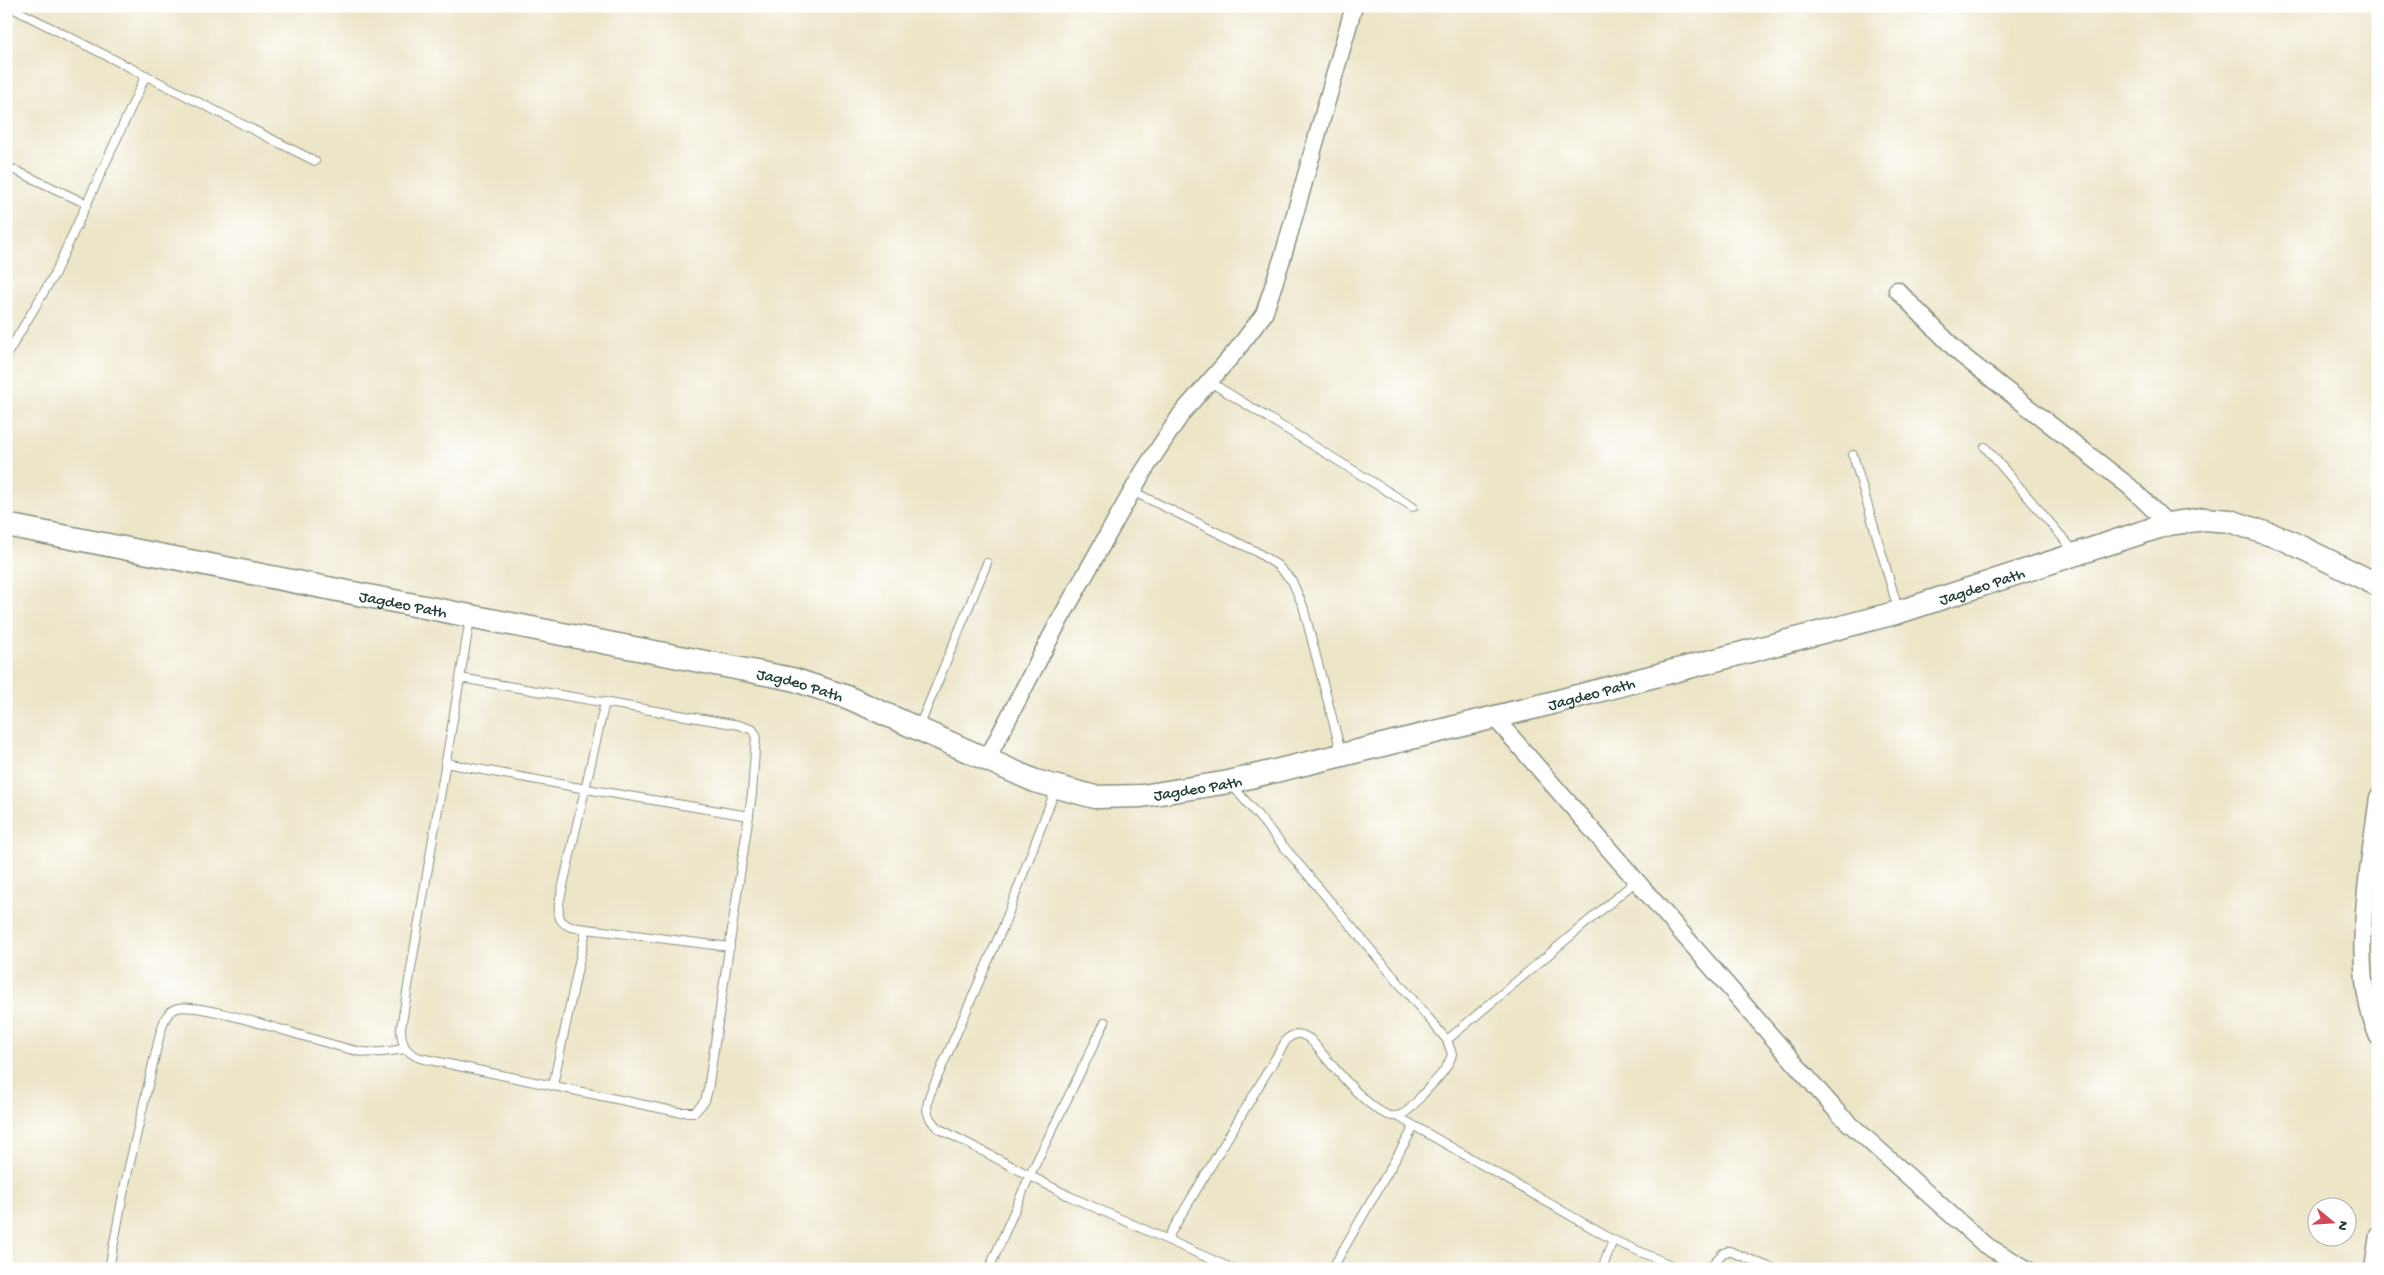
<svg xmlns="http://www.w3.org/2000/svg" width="2384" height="1275" font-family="'Gochi Hand',sans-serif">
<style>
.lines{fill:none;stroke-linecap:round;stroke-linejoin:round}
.service-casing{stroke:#86917e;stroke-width:10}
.minor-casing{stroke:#86917e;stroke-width:19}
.secondary-casing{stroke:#86917e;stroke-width:25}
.service{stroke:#fff;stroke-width:8}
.minor{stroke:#fff;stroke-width:16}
.secondary{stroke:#fff;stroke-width:22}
.labels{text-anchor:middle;stroke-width:4.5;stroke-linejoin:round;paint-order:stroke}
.street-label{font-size:16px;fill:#1f3d34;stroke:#fff}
</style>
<rect width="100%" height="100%" fill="#fff"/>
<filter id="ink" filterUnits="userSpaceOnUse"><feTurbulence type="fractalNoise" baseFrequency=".02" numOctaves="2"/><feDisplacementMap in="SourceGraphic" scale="10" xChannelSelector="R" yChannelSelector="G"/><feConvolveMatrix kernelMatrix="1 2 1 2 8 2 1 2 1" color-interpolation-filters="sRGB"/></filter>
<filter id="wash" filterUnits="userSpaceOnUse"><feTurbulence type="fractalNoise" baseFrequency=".0096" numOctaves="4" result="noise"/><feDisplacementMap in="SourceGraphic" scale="20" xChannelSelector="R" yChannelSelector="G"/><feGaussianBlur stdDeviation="1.12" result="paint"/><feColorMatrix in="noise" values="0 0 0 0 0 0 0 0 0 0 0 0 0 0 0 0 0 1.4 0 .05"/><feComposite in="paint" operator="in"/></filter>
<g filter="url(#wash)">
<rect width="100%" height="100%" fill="#ede5c8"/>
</g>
<g filter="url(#ink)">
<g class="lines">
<defs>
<g id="service">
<path d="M8 6 315 161"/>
<path d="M6 166 87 204"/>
<path d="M6 356 54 275 146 75"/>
<path d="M1210 382 1413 507"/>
<path d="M1985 447 2075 552"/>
<path d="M1853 455 1898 609"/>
<path d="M1132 491 1255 551 1277 565 1292 581 1303 606 1341 752"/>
<path d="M460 678 739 725 753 730 756 735 752 794 708 1090 705 1101 695 1112H678L420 1058C405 1052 401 1044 401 1028L470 619"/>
<path d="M605 702 559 903C558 916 558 922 571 927L730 947"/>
<path d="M919 727 987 563"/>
<path d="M445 763 586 789 749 816"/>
<path d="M1056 788 1003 927 930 1094C925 1109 926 1117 938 1128L1069 1196 1233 1269"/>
<path d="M1447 1040 1636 881"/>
<path d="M553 1085 586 930"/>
<path d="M1397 1116 1613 1240 1680 1269"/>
<path d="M1167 1239 1287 1039C1296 1032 1301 1033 1310 1039 1325 1056 1374 1121 1397 1116 1408 1114 1416 1102 1423 1094 1434 1082 1448 1070 1452 1054L1447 1040 1232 785"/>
<path d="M109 1269 125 1184 160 1034C163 1025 165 1013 175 1009 197 998 328 1047 363 1052 377 1054 391 1051 405 1049"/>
<path d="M989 1269 1030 1175 1105 1022"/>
<path d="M1332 1269 1414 1127"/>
<path d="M1602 1269 1613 1240"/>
<path d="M1708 1269 1723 1253 1729 1251 1774 1269"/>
</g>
<g id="minor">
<path d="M1897 290 1960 354 2130 487 2168 524"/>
<path d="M1494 717 1840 1115 1985 1245 2027 1269"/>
<path d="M987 759 1058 623 1143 472 1182 413 1235 352 1264 314 1283 256 1354 6"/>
<path d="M2378 797C2369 869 2348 970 2378 1037"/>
<path d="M2373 1269 2378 1235"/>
</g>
<g id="secondary">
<path id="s1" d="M6 525 792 679 847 697 1035 781 1095 797 1142 796 1229 782 1342 755 1536 707 1899 612 2168 524 2204 519 2230 521 2286 540 2378 585"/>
</g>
</defs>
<use href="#service" class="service-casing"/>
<use href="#minor" class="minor-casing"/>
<use href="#secondary" class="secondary-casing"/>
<use href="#service" class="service"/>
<use href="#minor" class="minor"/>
<use href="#secondary" class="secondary"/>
</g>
</g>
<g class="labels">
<g class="street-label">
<text dy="6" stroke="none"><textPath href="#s1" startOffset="2040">Jagdeo Path</textPath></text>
<text dy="6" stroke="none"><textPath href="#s1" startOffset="405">Jagdeo Path</textPath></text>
<text dy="6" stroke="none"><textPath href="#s1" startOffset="810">Jagdeo Path</textPath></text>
<text dy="6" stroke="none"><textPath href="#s1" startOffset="1635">Jagdeo Path</textPath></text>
<text dy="6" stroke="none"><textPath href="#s1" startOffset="1230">Jagdeo Path</textPath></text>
</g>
</g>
<rect width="2384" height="1275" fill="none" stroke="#fff" stroke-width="25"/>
<g transform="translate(2332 1222) rotate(108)"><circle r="24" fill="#ffffff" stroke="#a5b1ae"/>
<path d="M0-4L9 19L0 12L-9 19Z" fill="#d1495b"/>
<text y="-8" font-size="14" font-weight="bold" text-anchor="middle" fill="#1f3d34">N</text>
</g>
</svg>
